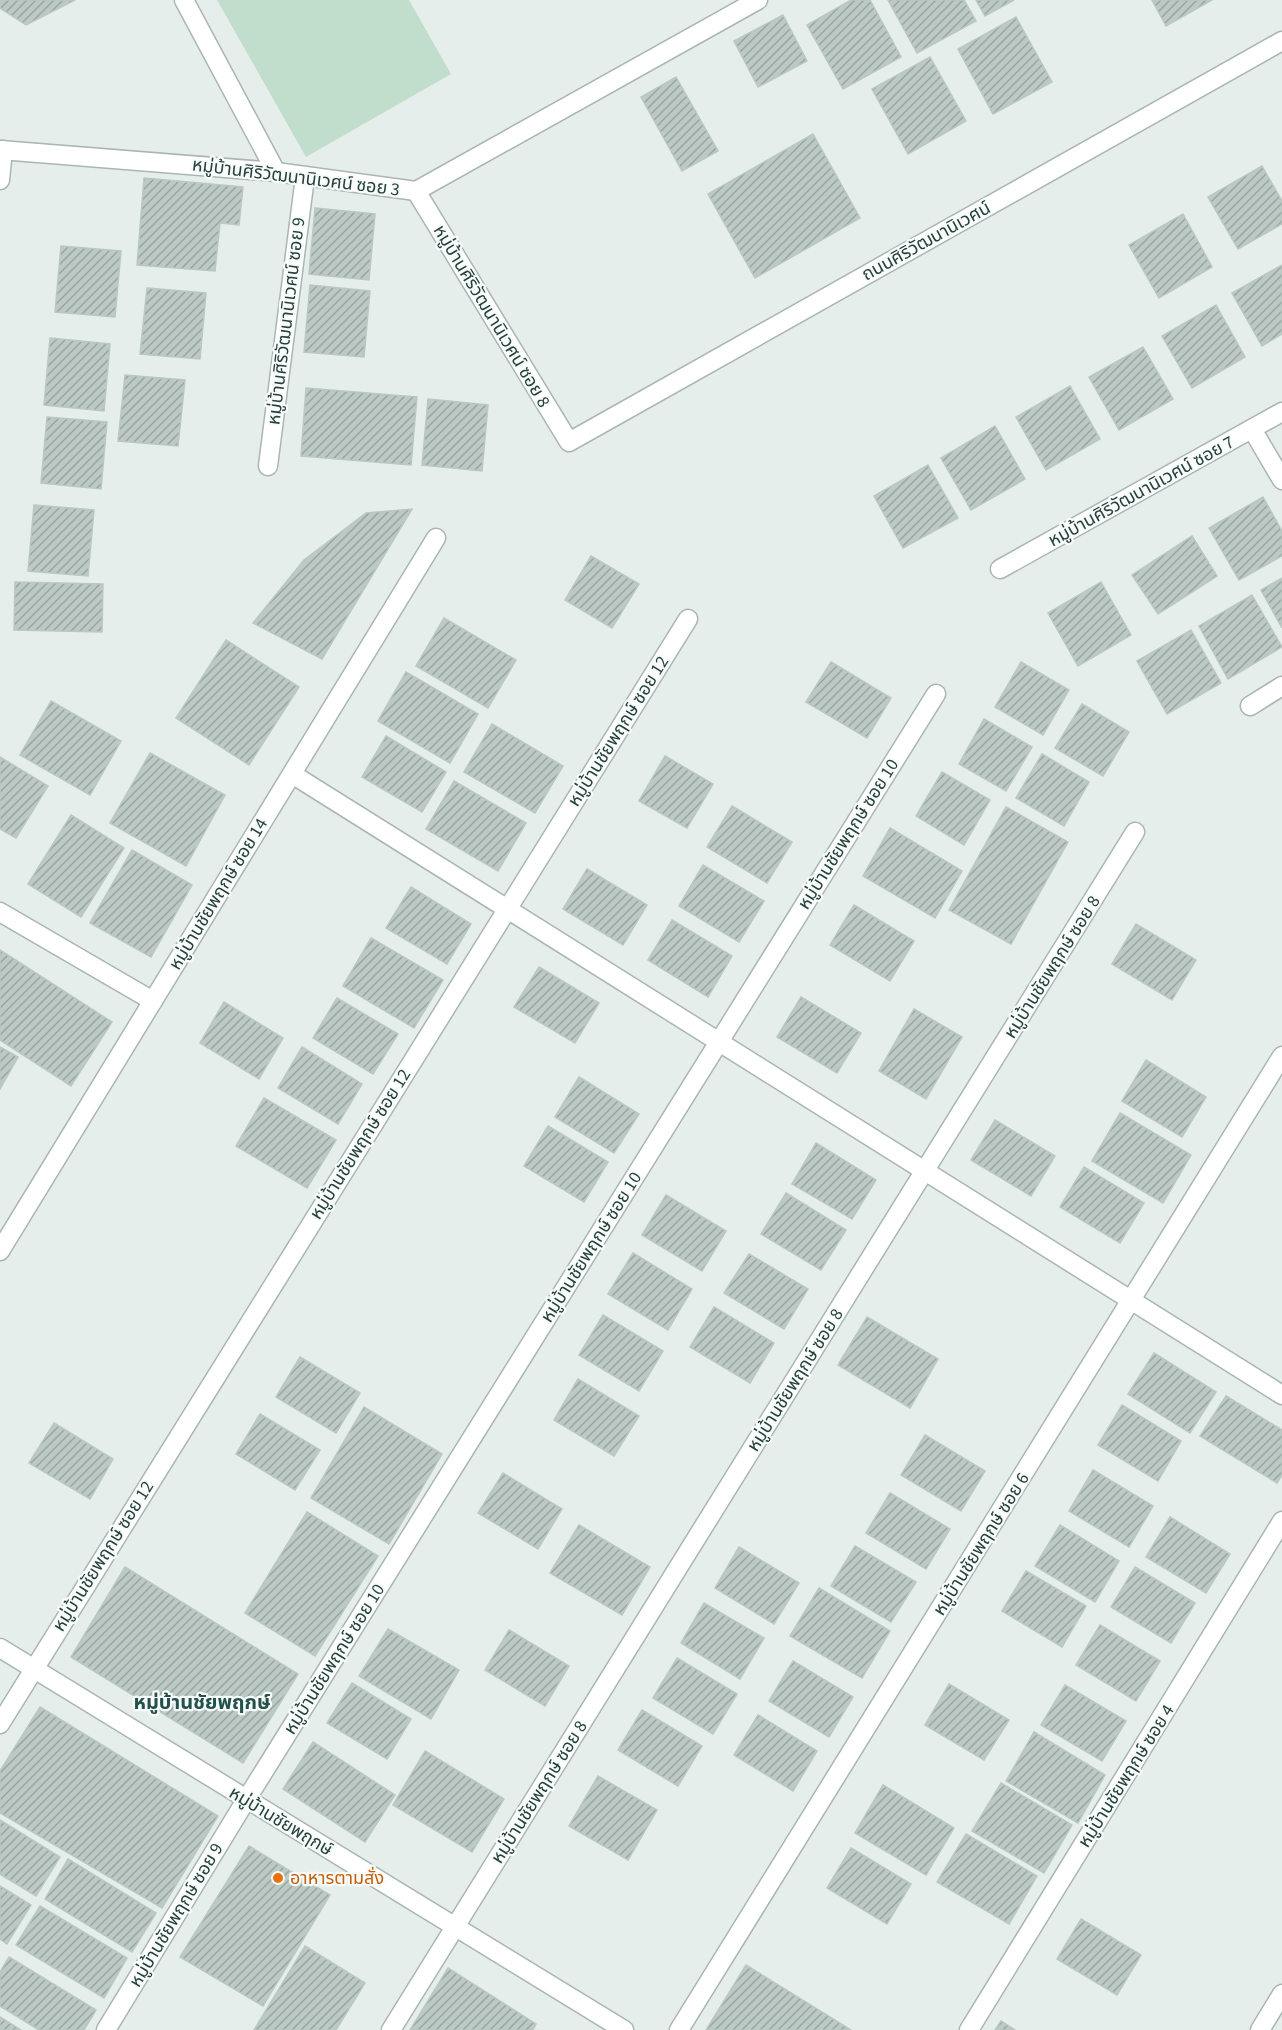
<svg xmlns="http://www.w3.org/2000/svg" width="1282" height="2030" font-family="'Source Sans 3','Noto Sans Thai',sans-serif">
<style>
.garden{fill:#c1decc}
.building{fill:url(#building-hatch);stroke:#b9c8c3;stroke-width:1.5}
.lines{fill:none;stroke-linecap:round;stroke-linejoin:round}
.minor-casing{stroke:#a9b6b4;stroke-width:21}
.minor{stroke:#fff;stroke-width:18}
.food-dot{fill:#e8710a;stroke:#f7fbf9;stroke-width:2}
.labels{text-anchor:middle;stroke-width:4.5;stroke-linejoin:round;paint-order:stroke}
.street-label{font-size:18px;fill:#26403c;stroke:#f7fbf9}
.food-label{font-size:18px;fill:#c56008;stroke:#f7fbf9;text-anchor:start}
.neighbourhood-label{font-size:20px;font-weight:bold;fill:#23514b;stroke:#f7fbf9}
</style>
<defs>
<pattern id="building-hatch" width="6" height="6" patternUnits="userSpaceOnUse" patternTransform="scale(1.5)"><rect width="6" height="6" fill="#bcc9c5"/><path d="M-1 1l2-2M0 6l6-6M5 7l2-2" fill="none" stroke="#99a5a1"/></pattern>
</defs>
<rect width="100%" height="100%" fill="#e6eeec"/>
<path class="garden" d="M217 0H409L451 74 306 157Z"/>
<g class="building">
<path d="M0 0H75L26 25 0 8Z"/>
<path d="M851 0H870L901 57 843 89 807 25Z"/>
<path d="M888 0H964L976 21 917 53Z"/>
<path d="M976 0H1014L985 16Z"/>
<path d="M1152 0H1212L1166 26Z"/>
<path d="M783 15 807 61 758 87 734 41Z"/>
<path d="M1016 17 1052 82 993 114 958 49Z"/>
<path d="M930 57 966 121 908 154 872 89Z"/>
<path d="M676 77 718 151 682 171 641 97Z"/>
<path d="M813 134 860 218 755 278 708 194Z"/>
<path d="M1262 166 1282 201V224L1238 249 1208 197Z"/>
<path d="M144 178 243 187 239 225 220 223 215 271 137 265Z"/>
<path d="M315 208 375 214 369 280 309 274Z"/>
<path d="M1183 214 1212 267 1159 298 1129 245Z"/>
<path d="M61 246 121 251 115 317 55 312Z"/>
<path d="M1282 265V334L1262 346 1232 293Z"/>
<path d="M310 285 370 291 364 357 304 352Z"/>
<path d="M147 288 206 293 200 359 140 354Z"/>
<path d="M1216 305 1245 357 1192 388 1162 336Z"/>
<path d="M50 338 110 344 104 411 44 405Z"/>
<path d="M1143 347 1173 399 1119 430 1089 377Z"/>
<path d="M125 375 185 380 178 446 118 441Z"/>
<path d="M1070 386 1100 439 1046 470 1016 417Z"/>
<path d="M306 388 417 397 411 465 301 456Z"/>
<path d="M428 399 488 405 482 471 422 465Z"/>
<path d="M47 417 107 422 101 489 41 483Z"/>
<path d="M995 426 1025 479 971 510 941 458Z"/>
<path d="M928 465 958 518 903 548 874 496Z"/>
<path d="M1263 497 1282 531V556L1239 580 1209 528Z"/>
<path d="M34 505 94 510 88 576 28 571Z"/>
<path d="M412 509 322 659 253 623 304 560 366 513Z"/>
<path d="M1192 536 1217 576 1158 614 1132 575Z"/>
<path d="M591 556 639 584 612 628 565 600Z"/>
<path d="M1282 578V628L1261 590Z"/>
<path d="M15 582 103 584 102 632 14 630Z"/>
<path d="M1101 582 1131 635 1078 666 1048 613Z"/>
<path d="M1252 595 1282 647 1228 679 1199 626Z"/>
<path d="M444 618 516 660 488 708 416 666Z"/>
<path d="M1191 630 1221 683 1167 714 1137 661Z"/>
<path d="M226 640 299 687 249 765 176 718Z"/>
<path d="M831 662 891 698 867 738 806 702Z"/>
<path d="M1021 662 1069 690 1043 735 995 707Z"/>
<path d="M406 672 478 714 450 763 378 721Z"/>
<path d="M51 701 121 741 90 795 20 755Z"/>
<path d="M1082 704 1129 732 1103 776 1055 748Z"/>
<path d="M984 719 1032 747 1006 791 959 764Z"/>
<path d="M492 724 563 766 535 813 464 772Z"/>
<path d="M386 736 446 772 422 812 362 777Z"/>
<path d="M150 753 225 795 186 866 110 823Z"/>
<path d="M1042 754 1089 782 1064 826 1016 798Z"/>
<path d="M665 756 713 784 687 828 639 801Z"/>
<path d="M0 757 48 786 16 838 0 829Z"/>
<path d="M942 772 990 800 964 845 916 816Z"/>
<path d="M454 781 526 823 498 871 426 829Z"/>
<path d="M732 806 792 842 767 883 707 847Z"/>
<path d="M1006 807 1068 842 1011 944 949 910Z"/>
<path d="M71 815 124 848 81 917 28 884Z"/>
<path d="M890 828 962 871 935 918 863 876Z"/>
<path d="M132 850 192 885 151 957 90 923Z"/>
<path d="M703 865 764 901 739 942 679 906Z"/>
<path d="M587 869 647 905 623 945 563 909Z"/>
<path d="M411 887 471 924 447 964 386 928Z"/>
<path d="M854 905 914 941 890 981 830 945Z"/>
<path d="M672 920 732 956 708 997 648 960Z"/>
<path d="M1136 924 1196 960 1172 1000 1112 964Z"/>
<path d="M371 938 443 980 414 1028 343 986Z"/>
<path d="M0 950 112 1022 71 1086 0 1040Z"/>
<path d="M539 967 599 1003 575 1043 514 1007Z"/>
<path d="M801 997 861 1033 837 1073 777 1037Z"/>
<path d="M337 998 398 1034 373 1074 313 1038Z"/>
<path d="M224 1002 283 1038 259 1079 200 1043Z"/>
<path d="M914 1009 962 1037 926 1099 879 1071Z"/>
<path d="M0 1047 18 1057 0 1089Z"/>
<path d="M302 1047 362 1084 338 1124 278 1088Z"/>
<path d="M1146 1060 1206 1097 1182 1137 1122 1101Z"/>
<path d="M579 1077 639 1114 614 1153 555 1117Z"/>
<path d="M264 1098 336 1140 307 1188 236 1146Z"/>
<path d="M1120 1113 1191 1155 1163 1203 1092 1161Z"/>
<path d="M995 1120 1055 1156 1031 1196 971 1160Z"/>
<path d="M548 1126 608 1162 584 1202 524 1166Z"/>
<path d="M816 1143 876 1180 852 1219 792 1184Z"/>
<path d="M1084 1167 1144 1203 1120 1243 1060 1207Z"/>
<path d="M786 1193 846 1230 821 1270 761 1234Z"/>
<path d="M666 1195 726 1231 702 1271 642 1235Z"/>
<path d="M633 1253 692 1289 668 1330 608 1294Z"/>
<path d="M749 1254 808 1289 784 1329 724 1293Z"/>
<path d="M714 1307 774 1343 750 1383 690 1347Z"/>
<path d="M603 1315 663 1351 639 1391 579 1355Z"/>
<path d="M867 1317 938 1359 910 1408 838 1365Z"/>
<path d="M1154 1353 1216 1392 1190 1433 1128 1394Z"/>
<path d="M300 1357 360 1393 336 1433 276 1397Z"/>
<path d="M578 1379 639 1416 614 1456 554 1420Z"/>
<path d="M1226 1396 1282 1430V1475L1277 1483 1200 1436Z"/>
<path d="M1122 1405 1181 1441 1158 1481 1098 1445Z"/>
<path d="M364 1407 442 1454 389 1544 311 1498Z"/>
<path d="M260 1414 320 1450 295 1490 236 1454Z"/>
<path d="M54 1423 113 1459 90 1499 29 1463Z"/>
<path d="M925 1435 985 1471 961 1511 901 1475Z"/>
<path d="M1093 1470 1153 1506 1129 1547 1069 1511Z"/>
<path d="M503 1473 562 1509 538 1549 478 1513Z"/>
<path d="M890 1493 950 1529 926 1569 866 1533Z"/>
<path d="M307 1512 378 1556 315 1656 245 1613Z"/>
<path d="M1170 1517 1230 1554 1206 1593 1146 1557Z"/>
<path d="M579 1525 650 1567 622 1615 550 1573Z"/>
<path d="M1060 1525 1119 1561 1095 1602 1035 1566Z"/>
<path d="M855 1546 916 1582 891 1622 831 1586Z"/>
<path d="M739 1547 799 1583 774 1624 715 1588Z"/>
<path d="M125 1567 298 1674 243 1763 71 1657Z"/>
<path d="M1135 1567 1195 1603 1171 1643 1111 1607Z"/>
<path d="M1026 1571 1086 1606 1062 1647 1002 1611Z"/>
<path d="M819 1588 890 1631 862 1678 790 1636Z"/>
<path d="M704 1603 764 1638 740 1679 681 1643Z"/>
<path d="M1100 1625 1160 1661 1136 1701 1076 1665Z"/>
<path d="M388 1629 459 1670 431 1719 359 1676Z"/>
<path d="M509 1630 569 1666 545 1706 485 1670Z"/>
<path d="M677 1658 737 1694 713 1734 653 1698Z"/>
<path d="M793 1661 853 1697 829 1737 769 1701Z"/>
<path d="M352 1683 411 1719 387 1759 327 1723Z"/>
<path d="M949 1684 1009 1720 984 1760 925 1725Z"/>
<path d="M1065 1685 1126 1721 1102 1761 1041 1725Z"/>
<path d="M40 1707 218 1816 162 1908 0 1813V1771Z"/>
<path d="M642 1710 702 1746 678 1786 618 1750Z"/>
<path d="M758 1715 817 1751 793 1791 734 1755Z"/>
<path d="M1034 1732 1105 1775 1078 1823 1006 1781Z"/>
<path d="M313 1742 395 1795 365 1842 283 1789Z"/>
<path d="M425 1751 504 1799 472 1852 393 1805Z"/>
<path d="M598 1776 657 1810 628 1860 569 1826Z"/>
<path d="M1001 1783 1072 1825 1044 1873 972 1831Z"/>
<path d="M883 1785 954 1828 926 1875 855 1833Z"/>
<path d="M0 1820 60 1857 36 1896 0 1874Z"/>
<path d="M966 1834 1037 1876 1009 1924 937 1882Z"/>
<path d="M249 1846 330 1895 263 2006 180 1957Z"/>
<path d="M851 1848 911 1884 887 1924 827 1888Z"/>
<path d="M68 1859 156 1913 132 1952 45 1899Z"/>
<path d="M0 1886 31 1905 7 1944 0 1939Z"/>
<path d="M40 1906 127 1958 104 1998 16 1945Z"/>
<path d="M1081 1919 1141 1955 1117 1995 1057 1959Z"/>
<path d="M305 1946 365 1983 336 2030H254Z"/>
<path d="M9 1957 96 2010 84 2030H39L0 2006V1972Z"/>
<path d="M746 1965 851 2030H706Z"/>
<path d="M448 1968 536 2024 533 2030H410Z"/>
<path d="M0 2017 21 2030H0Z"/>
<path d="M1001 2021 1015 2030H995Z"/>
</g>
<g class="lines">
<defs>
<g id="minor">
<path d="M184 0 276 172"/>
<path d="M0 150 276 172 416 191 758 0"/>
<path d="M0 180 3 150"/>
<path d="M416 191 569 442 1282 41"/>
<path d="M1252 429 1282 480"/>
<path d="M268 466 305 177"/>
<path d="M1000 569 1282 412"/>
<path d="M1250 706 1282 686"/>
<path d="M292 774 1282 1395"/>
<path d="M0 912 153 1001"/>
<path d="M0 1251 436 538"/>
<path d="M0 1648 624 2030"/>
<path d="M0 1724 688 619"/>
<path d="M106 2030 246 1800 936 694"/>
<path d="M391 2030 1135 832"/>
<path d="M679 2030 1282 1056"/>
<path d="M969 2030 1282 1521"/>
<path d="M1260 2030 1282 1994"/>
</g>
</defs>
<use href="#minor" class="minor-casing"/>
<use href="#minor" class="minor"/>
</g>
<circle class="food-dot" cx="278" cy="1878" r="6"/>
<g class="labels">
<g class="street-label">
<text transform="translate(296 177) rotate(7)" y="6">หมู่บ้านศิริวัฒนานิเวศน์ ซอย 3</text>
<text transform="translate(926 241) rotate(-29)" y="6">ถนนศิริวัฒนานิเวศน์</text>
<text transform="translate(492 316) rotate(59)" y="6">หมู่บ้านศิริวัฒนานิเวศน์ ซอย 8</text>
<text transform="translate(286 321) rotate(-83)" y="6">หมู่บ้านศิริวัฒนานิเวศน์ ซอย 9</text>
<text transform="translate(1141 491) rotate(-29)" y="6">หมู่บ้านศิริวัฒนานิเวศน์ ซอย 7</text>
<text transform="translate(618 731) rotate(-58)" y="6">หมู่บ้านชัยพฤกษ์ ซอย 12</text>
<text transform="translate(848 834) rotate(-58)" y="6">หมู่บ้านชัยพฤกษ์ ซอย 10</text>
<text transform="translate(218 894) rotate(-59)" y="6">หมู่บ้านชัยพฤกษ์ ซอย 14</text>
<text transform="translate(1052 967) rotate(-58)" y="6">หมู่บ้านชัยพฤกษ์ ซอย 8</text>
<text transform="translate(360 1144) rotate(-58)" y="6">หมู่บ้านชัยพฤกษ์ ซอย 12</text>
<text transform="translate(591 1247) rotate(-58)" y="6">หมู่บ้านชัยพฤกษ์ ซอย 10</text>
<text transform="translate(795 1380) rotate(-58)" y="6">หมู่บ้านชัยพฤกษ์ ซอย 8</text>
<text transform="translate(981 1544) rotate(-58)" y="6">หมู่บ้านชัยพฤกษ์ ซอย 6</text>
<text transform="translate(103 1556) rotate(-58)" y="6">หมู่บ้านชัยพฤกษ์ ซอย 12</text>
<text transform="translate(334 1659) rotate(-58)" y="6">หมู่บ้านชัยพฤกษ์ ซอย 10</text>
<text transform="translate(1126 1776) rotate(-58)" y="6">หมู่บ้านชัยพฤกษ์ ซอย 4</text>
<text transform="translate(539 1792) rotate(-58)" y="6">หมู่บ้านชัยพฤกษ์ ซอย 8</text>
<text transform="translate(281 1821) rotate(31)" y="6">หมู่บ้านชัยพฤกษ์</text>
<text transform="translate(176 1915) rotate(-59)" y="6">หมู่บ้านชัยพฤกษ์ ซอย 9</text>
</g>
<g class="food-label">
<text x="290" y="1884">อาหารตามสั่ง</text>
</g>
<g class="neighbourhood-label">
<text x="202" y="1709">หมู่บ้านชัยพฤกษ์</text>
</g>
</g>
</svg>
